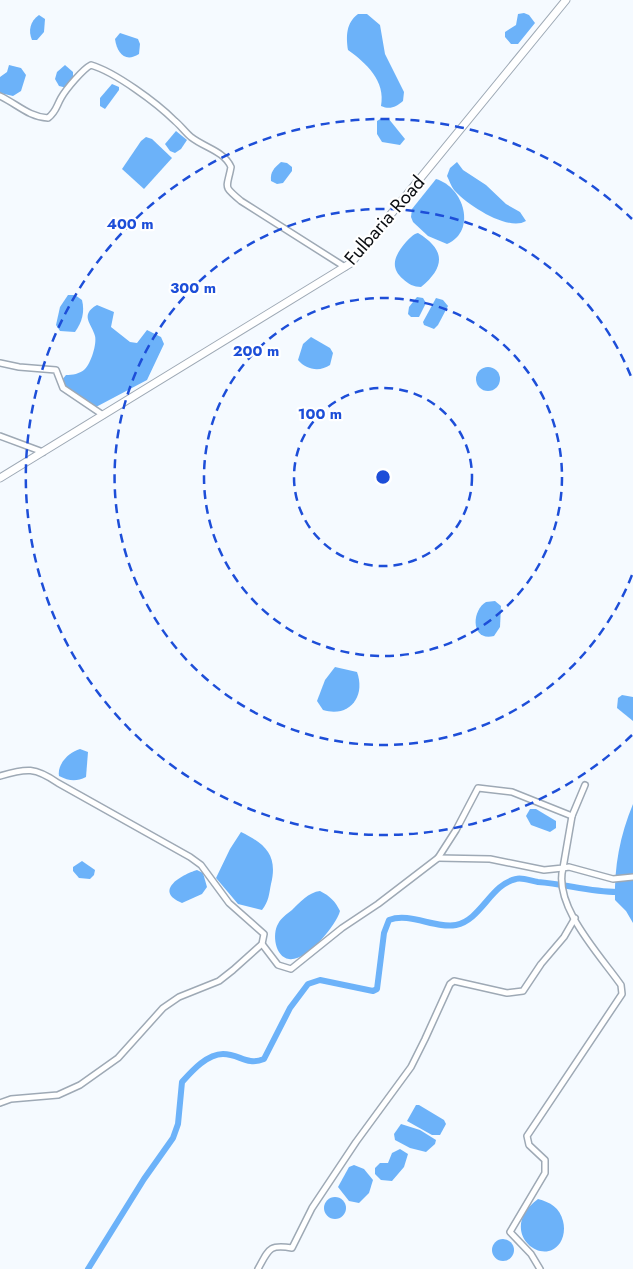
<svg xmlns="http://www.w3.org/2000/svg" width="633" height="1269" font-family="Jost,sans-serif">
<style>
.water{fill:#6cb2f9}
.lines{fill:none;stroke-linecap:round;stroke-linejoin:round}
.canal{stroke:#6cb2f9;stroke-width:6}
.street-casing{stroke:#9ea9b5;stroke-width:8}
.secondary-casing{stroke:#9ea9b5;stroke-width:9}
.street{stroke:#fff;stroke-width:5}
.secondary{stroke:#fff;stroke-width:7}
.ring{fill:none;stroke:#1d4ed8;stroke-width:2.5;stroke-dasharray:9 6}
.labels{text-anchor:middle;stroke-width:4.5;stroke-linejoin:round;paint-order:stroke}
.street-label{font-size:19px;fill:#0a0d11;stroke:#fff}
.centre{fill:#1d4ed8;stroke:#fff;stroke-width:2.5}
.ring-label{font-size:15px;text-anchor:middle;font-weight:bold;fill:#1d4ed8;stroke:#fff;stroke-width:4.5;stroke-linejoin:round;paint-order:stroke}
</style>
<rect width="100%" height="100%" fill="#f5faff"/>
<g class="water">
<path d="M524 13 529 15 535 23 518 44H511L505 37V32L516 25 518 14Z"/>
<path d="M358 14H367L380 25 385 54 404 92 403 101C396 107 390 110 381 106 386 81 366 63 348 50 346 36 346 23 358 14Z"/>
<path d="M39 15 45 19 44 32 37 40H32C28 31 30 21 39 15Z"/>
<path d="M120 33 138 39 140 44 139 54C125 63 117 53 115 39Z"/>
<path d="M9 65 21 68 26 75 21 91 13 96 0 93V77L7 72Z"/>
<path d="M65 65 73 72V80L67 88 59 86 55 79 57 72Z"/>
<path d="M112 84 119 87V90L105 109 100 106V98Z"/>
<path d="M382 118H388L405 139 400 145 382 142 377 134V121Z"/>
<path d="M176 131 187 140 181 149 175 153 170 151 165 144Z"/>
<path d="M146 137 152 139 172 158 144 189 122 169 141 141Z"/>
<path d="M281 162 287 163 292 167V171L283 183 277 184 271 181C270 172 274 168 281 162Z"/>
<path d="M457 162 463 170 486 185 506 204 520 212 526 221C508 232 466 204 454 190 451 186 449 180 447 176L450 168Z"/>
<path d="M436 179C464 187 477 231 447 244L428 236 413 222 411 217 412 209Z"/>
<path d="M418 233C446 250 445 267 421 287 414 287 408 284 403 279 389 267 395 255 406 242 410 238 413 234 418 233Z"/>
<path d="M68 295H75L82 300C85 312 82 322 75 332L60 331 56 325 60 307Z"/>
<path d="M417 297 423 298 426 303 419 317H411L408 314 409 307Z"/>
<path d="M436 298 443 300 448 306 438 325 434 329 424 325 423 322Z"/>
<path d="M97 305 114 312 111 327 130 342 137 343 147 330 161 337 164 344 147 380 96 407 63 385 62 380 66 375C72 375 80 374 85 369 91 363 97 344 95 336 92 324 79 315 97 305Z"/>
<path d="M311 337 330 348 333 353 330 365C320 372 306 370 298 360L303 344Z"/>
<circle cx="488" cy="379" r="12"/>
<path d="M495 601 501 606 500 627 494 636C471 642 471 611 486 602Z"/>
<path d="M335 667 357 672C366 697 349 718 323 710L317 701 325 680Z"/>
<path d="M622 695 633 697V721L617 708 618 698Z"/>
<path d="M80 749 88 752 86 777C76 782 69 781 59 776 57 764 69 752 80 749Z"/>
<path d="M633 804V923L626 911 615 900C614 867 620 835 633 804Z"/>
<path d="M530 809H536L556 821V828L550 832 531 825 526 816Z"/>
<path d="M241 832C266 844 278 856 271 884 269 894 269 901 262 910L238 904 216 878 230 849Z"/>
<path d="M82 861 95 870 94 875 90 879 79 878 73 871V867Z"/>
<path d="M197 870 203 873 207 887 202 894 182 903C153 891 181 875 197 870Z"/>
<path d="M320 891C330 896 335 901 340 911 336 926 306 962 289 959 275 957 272 934 278 924 281 918 287 914 292 910 299 903 309 892 320 891Z"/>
<path d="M416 1105H419L444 1120 446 1124 440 1135H432L407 1121Z"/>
<path d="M401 1124 420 1130 436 1140 435 1144 426 1152 410 1148 395 1140 394 1134Z"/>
<path d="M400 1149 408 1154 404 1167 392 1181 381 1180 375 1174V1168L380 1163H388L392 1153Z"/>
<path d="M354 1165 364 1169 373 1180 369 1193 359 1203 349 1201 338 1187 349 1167Z"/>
<circle cx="335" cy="1208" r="11"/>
<path d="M538 1199C550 1202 560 1208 563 1221 565 1228 564 1237 560 1243 542 1269 496 1230 538 1199Z"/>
<circle cx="503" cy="1250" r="11"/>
</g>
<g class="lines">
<path class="canal" d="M88 1269 144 1179 173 1138 178 1124 182 1082C192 1071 207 1054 223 1054 240 1054 246 1066 264 1059L290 1008 308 984 320 980 373 991 377 989 384 933 389 920C410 912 435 929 456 925 481 920 491 884 516 879 522 877 531 881 538 882 565 884 590 892 617 892"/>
<defs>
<g id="street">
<path d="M0 96C17 104 29 117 48 118 56 112 56 107 61 98 66 89 83 69 91 65 115 72 157 103 175 121 181 126 185 132 191 137 205 148 224 151 231 167 227 189 222 185 241 201L345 267"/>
<path d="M0 363 19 367 56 370 63 388 103 415"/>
<path d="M0 436 43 452"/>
<path d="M0 776C27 768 35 767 58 783L190 857 201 865 229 903 264 934 262 944 233 970 219 981 179 997 163 1008 118 1058 80 1085 58 1095 11 1099 0 1103"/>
<path d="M438 858 490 859 544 870 563 868 572 816 585 785"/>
<path d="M262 944 278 965 291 969 342 928 378 904 438 858 456 830 478 788 512 792 572 816"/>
<path d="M258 1269C269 1249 269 1244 292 1248L312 1208 356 1142 411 1067 425 1039 450 984 454 981 507 993 523 991 541 964 564 937 575 918"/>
<path d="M540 1269 531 1254 510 1232 545 1173V1160L529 1145 527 1136 622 994 621 985C600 955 553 906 563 868L569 867 613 879 633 877"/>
</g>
<path id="secondary" d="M0 478 351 263 566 0"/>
</defs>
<use href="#street" class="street-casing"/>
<use href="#secondary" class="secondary-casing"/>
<use href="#street" class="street"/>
<use href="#secondary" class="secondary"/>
</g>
<g class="ring">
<circle cx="383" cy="477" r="89"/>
<circle cx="383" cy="477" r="179"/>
<path d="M632 575A268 268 0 1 1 632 379"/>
<path d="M632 735A358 358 0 1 1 632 219"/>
</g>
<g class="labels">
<g class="street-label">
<text transform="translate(384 220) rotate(-49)" y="7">Fulbaria Road</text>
</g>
</g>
<circle cx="383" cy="477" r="8" class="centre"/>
<g class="ring-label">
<text x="130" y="229">400 m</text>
<text x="193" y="293">300 m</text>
<text x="256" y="356">200 m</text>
<text x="320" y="419">100 m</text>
</g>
</svg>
